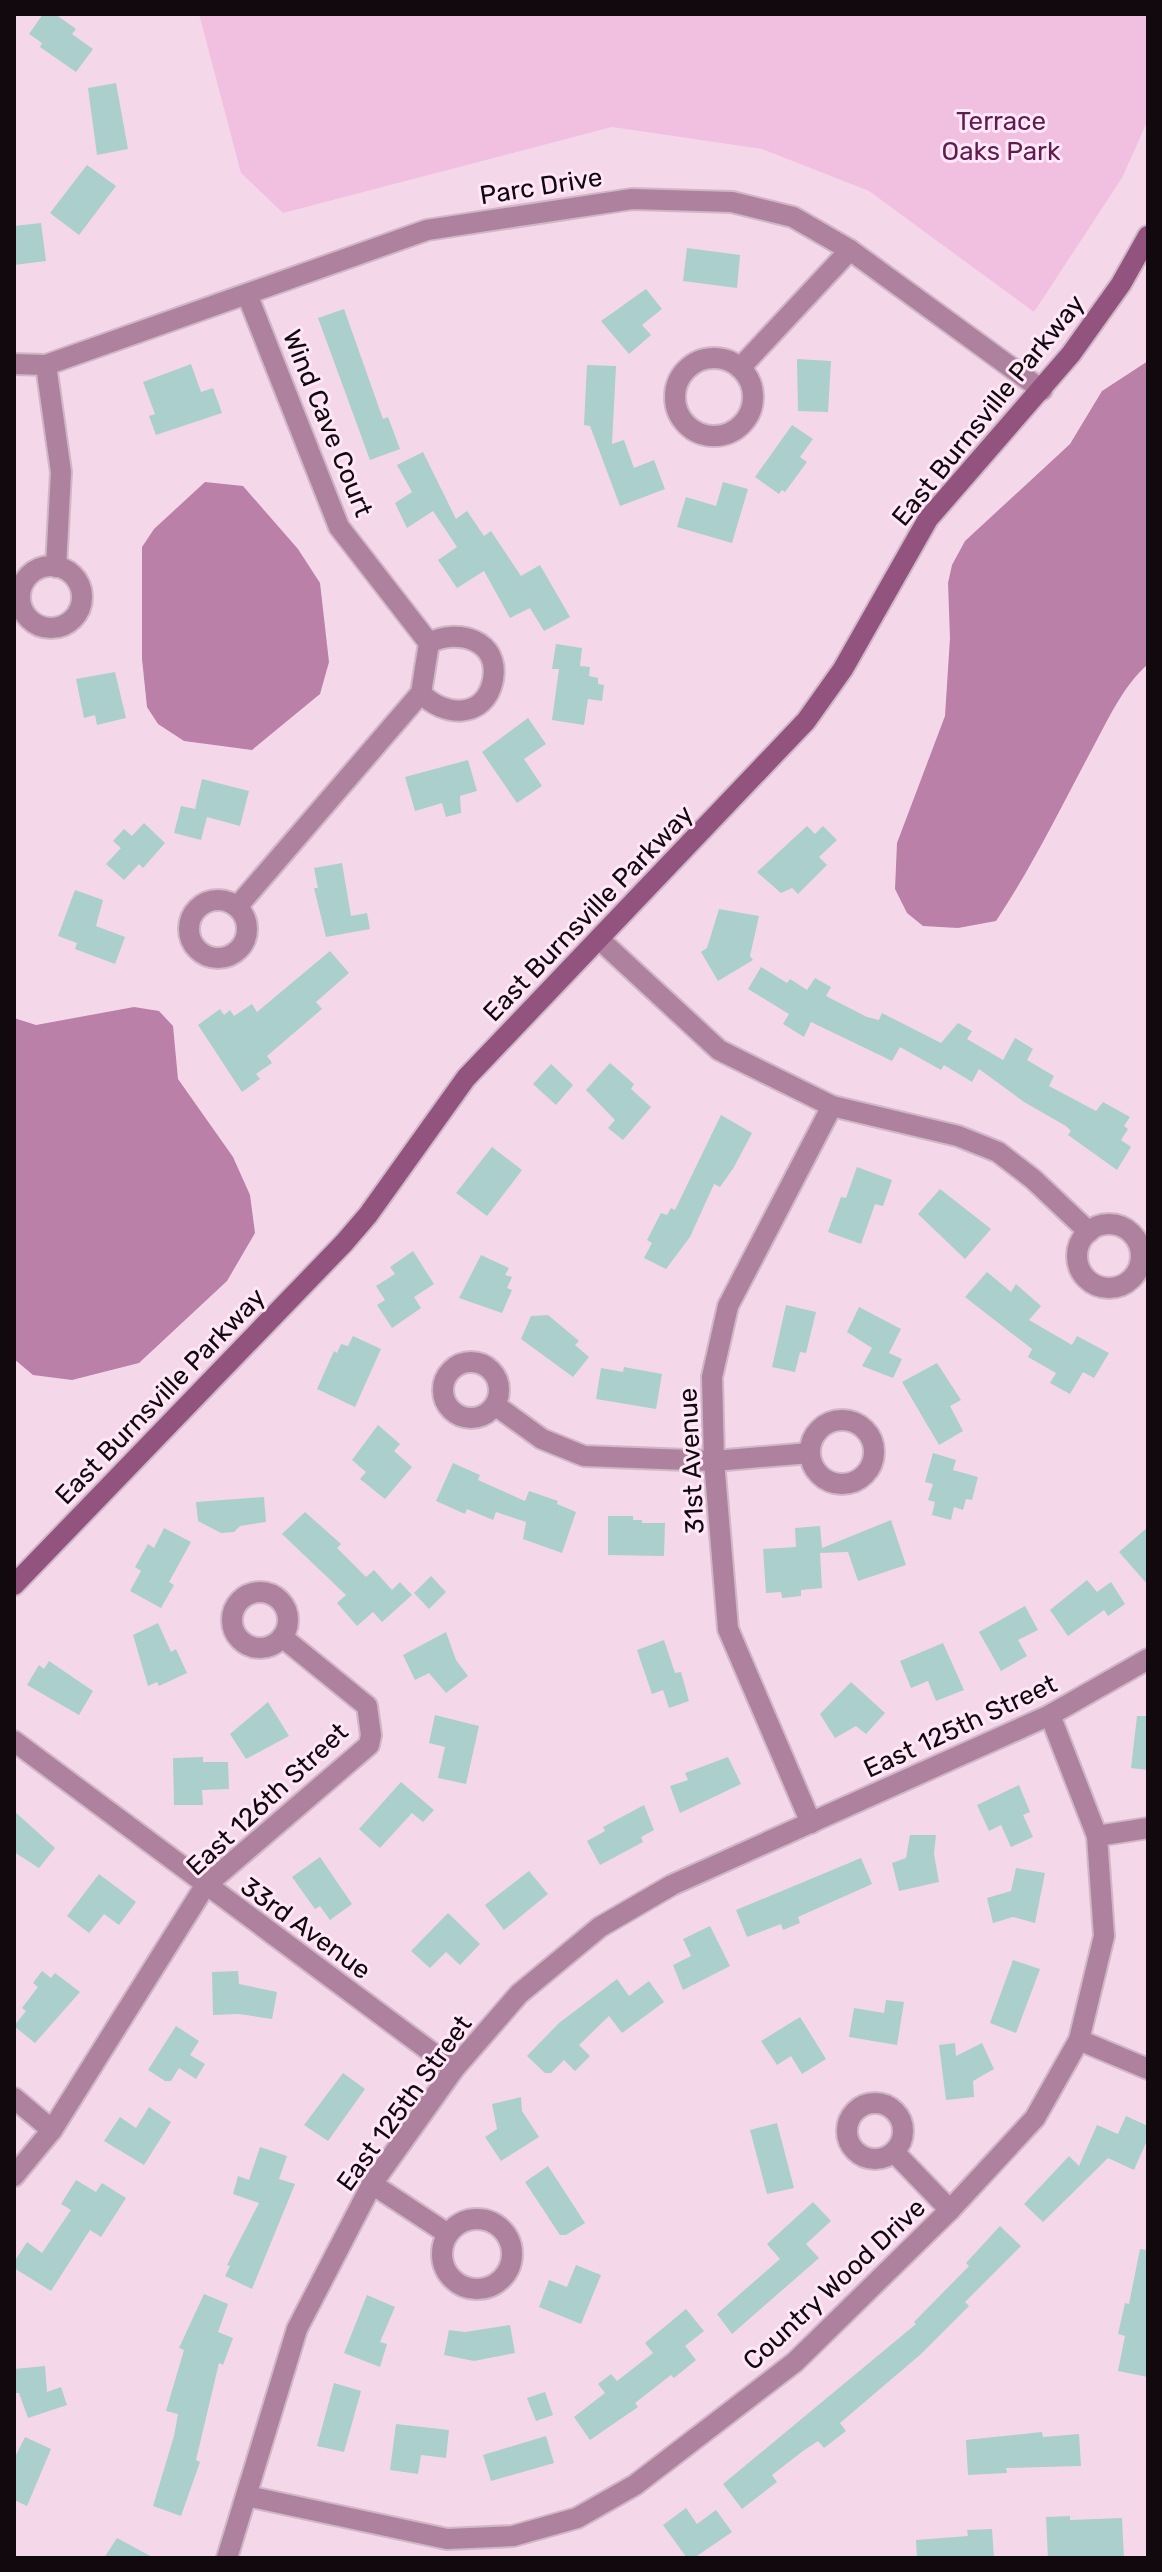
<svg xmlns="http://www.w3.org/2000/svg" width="1162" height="2572" font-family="Rubik,sans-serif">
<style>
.green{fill:#f1c0e0}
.water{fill:#ba80a7}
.building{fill:#aacfcd}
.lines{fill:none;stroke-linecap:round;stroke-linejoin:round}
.street-casing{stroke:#d0b7c7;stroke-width:24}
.secondary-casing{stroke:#d0b7c7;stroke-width:24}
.street{stroke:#ae829f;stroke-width:20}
.secondary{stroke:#92537e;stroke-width:20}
.labels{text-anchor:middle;stroke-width:6;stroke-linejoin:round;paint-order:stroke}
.park-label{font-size:26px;fill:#601b4f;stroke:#fee7f6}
.street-label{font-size:26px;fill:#12090f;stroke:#fee7f6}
</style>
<rect width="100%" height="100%" fill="#f4d8ea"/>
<path class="green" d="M199 14H1148V120L1122 178 1034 312 869 191 762 149 612 127 283 213 241 173Z"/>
<g class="water">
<path d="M1148 361V664C1122 687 1107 722 1090 753 1060 809 1032 867 996 921L958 928 923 926 907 913 895 889 897 843 945 716 950 638 948 583 952 565 965 541 1070 444 1102 391Z"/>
<path d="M205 482 243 486 298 549 320 583 329 662 320 694 252 750 184 741 158 724 147 707 142 659V547L154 529Z"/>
<path d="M134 1007 159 1011 173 1026 178 1079 233 1157 250 1195 255 1233 227 1281 139 1363 72 1380 33 1375 14 1359V1018L36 1025Z"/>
</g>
<g class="building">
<path d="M43 14H55L76 29 72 34 93 49 76 72 40 47 42 43 29 34Z"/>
<path d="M116 83 128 149 97 155 88 88Z"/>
<path d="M87 165 116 186 79 235 50 213Z"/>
<path d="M41 223 46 261 14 265V226Z"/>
<path d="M687 248 740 255 737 288 683 281Z"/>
<path d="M646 289 662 309 642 325 651 335 629 354 601 321Z"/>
<path d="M344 309 383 419 388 417 400 449 370 460 318 318Z"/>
<path d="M797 359 831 361 828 412 798 411Z"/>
<path d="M191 364 201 392 213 388 222 413 156 435 149 416 155 414 143 382Z"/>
<path d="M587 365 616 366 612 444 624 440 634 468 654 460 665 489 620 506 590 426 584 425Z"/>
<path d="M792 425 813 439 800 457 807 462 785 492 782 490 779 494 755 477Z"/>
<path d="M423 452 456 519 467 511 484 536 491 531 521 576 540 565 570 617 544 631 530 608 510 618 484 571 457 588 438 560 457 547 433 511 407 528 395 503 412 492 397 465Z"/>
<path d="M723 482 748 489 732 543 677 527 686 497 716 506Z"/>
<path d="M556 644 582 648 580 666 590 667 589 676 598 678V684L604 685 602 701 588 699 584 725 552 720 559 669H552Z"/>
<path d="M115 672 126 718 97 725 95 715 84 718 76 679Z"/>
<path d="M528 718 546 744 524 759 542 786 517 803 482 752Z"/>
<path d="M468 760 477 791 460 796 461 813 446 817 442 803 415 811 405 777Z"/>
<path d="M202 779 249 791 240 826 207 817 201 840 174 833 181 806 195 809Z"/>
<path d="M144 823 165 843 143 868 139 864 124 880 106 864 121 848 113 841 124 829 132 836Z"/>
<path d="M807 826 815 834 823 826 837 840 819 857 827 865 798 894 792 888 781 893 757 872Z"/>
<path d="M342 863 351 916 367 913 370 929 326 937 314 888H318L314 868Z"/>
<path d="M75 890 103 900 96 926 125 937 115 964 75 949 77 943 58 936Z"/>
<path d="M719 909 759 916 750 956 753 960 718 981 701 952 707 948Z"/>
<path d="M330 951 349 973 316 1002 322 1009 267 1056 272 1063 256 1074 260 1079 242 1092 198 1025 220 1009 224 1015 230 1010 234 1016 252 1004 257 1012Z"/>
<path d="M761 967 787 983 790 979 807 990 815 978 831 987 826 996 867 1017 879 1020 882 1013 941 1043 958 1023 972 1031 967 1039 1003 1060 1015 1038 1033 1049 1027 1060 1054 1076 1049 1086 1096 1111 1103 1102 1130 1117 1124 1126 1128 1129 1121 1140 1131 1147 1117 1170 1068 1135 1071 1131 1066 1126 1024 1102 979 1069 972 1082 944 1065 941 1070 900 1047 892 1061 811 1022 804 1037 783 1024 789 1014 748 989Z"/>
<path d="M610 1063 634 1084 631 1089 651 1107 623 1140 608 1128 615 1120 586 1090Z"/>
<path d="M551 1064 573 1085 556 1105 533 1084Z"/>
<path d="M721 1115 752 1133 734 1167 720 1187 714 1184 690 1237 666 1269 644 1258 652 1243 647 1240 661 1213 667 1215 671 1208 675 1210Z"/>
<path d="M492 1147 522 1170 487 1216 456 1193Z"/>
<path d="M857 1167 892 1180 883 1206 875 1204 861 1244 828 1232 841 1197 846 1198Z"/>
<path d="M940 1189 991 1229 965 1259 918 1214Z"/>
<path d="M413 1251 434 1284 414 1297 421 1308 392 1328 377 1305 385 1300 376 1286 395 1274 390 1267Z"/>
<path d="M481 1255 509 1268 505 1275 512 1277 507 1288 512 1290 502 1313 459 1298Z"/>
<path d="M987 1272 1011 1292 1016 1284 1041 1306 1029 1320 1072 1345 1077 1336 1109 1353 1094 1378 1083 1372 1070 1394 1050 1383 1056 1373 1028 1357 1032 1349 965 1297Z"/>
<path d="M786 1305 816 1312 806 1353 800 1352 795 1372 772 1367Z"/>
<path d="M859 1307 901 1329 889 1353 902 1359 893 1378 862 1366 872 1348 847 1332Z"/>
<path d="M548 1315 579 1341 575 1345 589 1357 573 1377 521 1339 531 1316Z"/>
<path d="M353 1336 381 1349 355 1407 317 1389 334 1351 337 1353 341 1344 348 1346Z"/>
<path d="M937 1363 961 1400 950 1406 963 1431 939 1445 902 1382Z"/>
<path d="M624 1367 662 1374 656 1409 596 1399 601 1368 623 1372Z"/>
<path d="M378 1425 400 1444 394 1451 412 1467 385 1499 360 1479 366 1472 352 1460Z"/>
<path d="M933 1453 956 1460 953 1470 978 1477 972 1500 966 1499 963 1510 954 1507 951 1520 932 1515 935 1502 928 1500 933 1484 925 1482Z"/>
<path d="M453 1463 480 1475 478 1480 525 1501 529 1491 558 1501 557 1504 576 1512 562 1553 523 1539 526 1522 496 1512 493 1520 467 1509 465 1514 436 1501Z"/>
<path d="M264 1497 266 1522 240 1526 234 1532 221 1533 198 1521 196 1502Z"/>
<path d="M305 1512 341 1544 337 1548 366 1577 374 1570 392 1590 400 1582 412 1595 382 1622 373 1612 357 1626 337 1603 346 1595 282 1534Z"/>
<path d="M608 1516H633V1520H642V1523H665L664 1556 608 1555Z"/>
<path d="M891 1520 906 1565 858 1581 848 1552 820 1553 822 1588 801 1590V1596L782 1598 781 1592 766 1593 763 1549 796 1547 795 1528 820 1526 822 1548Z"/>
<path d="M1148 1527V1585L1119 1552Z"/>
<path d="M164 1528 191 1542 169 1582 174 1585 161 1608 130 1591 141 1571 135 1567 148 1544 154 1548Z"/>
<path d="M431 1576 446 1592 429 1609 414 1593Z"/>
<path d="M1087 1580 1097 1592 1111 1582 1125 1604 1108 1616 1104 1610 1068 1636 1050 1610Z"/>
<path d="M1025 1606 1038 1630 1018 1640 1027 1656 1001 1671 979 1632Z"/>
<path d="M158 1623 171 1652 176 1649 187 1673 159 1686 157 1682 148 1686 133 1635Z"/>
<path d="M446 1632 456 1660 468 1676 446 1693 429 1673 415 1680 403 1655Z"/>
<path d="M664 1640 675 1673 681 1672 689 1701 669 1708 663 1690 652 1694 637 1650Z"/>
<path d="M943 1643 964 1690 936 1701 928 1681 911 1688 900 1661Z"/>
<path d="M49 1661 93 1691 79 1715 27 1685 39 1665 44 1669Z"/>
<path d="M851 1682 885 1713 866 1734 856 1726 835 1738 820 1714Z"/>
<path d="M268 1702 289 1736 246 1759 230 1734Z"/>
<path d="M435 1715 479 1726 466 1784 438 1778 445 1747 429 1743Z"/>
<path d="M1137 1716H1148V1770L1131 1768Z"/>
<path d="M203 1757V1762H228L229 1789 202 1790 203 1805H174L173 1758Z"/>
<path d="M728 1757 741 1784 680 1813 670 1786 688 1780 685 1773Z"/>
<path d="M401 1782 434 1810 423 1822 412 1813 380 1848 359 1829Z"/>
<path d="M1019 1785 1030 1812 1023 1815 1033 1837 1011 1847 1001 1825 989 1831 977 1805Z"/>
<path d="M644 1805 654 1830 641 1837 643 1842 600 1865 587 1841 605 1831 603 1827Z"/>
<path d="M14 1811 55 1848 39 1868 14 1852Z"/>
<path d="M910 1835H936L934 1854 939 1882 899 1891 892 1863 906 1858Z"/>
<path d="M320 1857 352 1904 330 1920 320 1906 315 1909 292 1877Z"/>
<path d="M861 1858 872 1884 798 1917 800 1923 783 1930 781 1924 747 1937 736 1910Z"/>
<path d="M1016 1868 1045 1873 1035 1923 1013 1917 993 1923 987 1898 1011 1891Z"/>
<path d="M529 1871 548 1894 504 1930 485 1905Z"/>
<path d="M99 1874 136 1902 119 1925 104 1914 89 1933 67 1916Z"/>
<path d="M448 1913 480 1944 460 1965 446 1952 430 1968 411 1951Z"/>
<path d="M710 1926 730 1966 683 1990 673 1965 691 1956 683 1939Z"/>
<path d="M1013 1960 1040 1969 1016 2033 990 2023Z"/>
<path d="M42 1971 51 1978 55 1973 80 1992 35 2043 14 2026 26 2011 22 2008 38 1987 33 1983Z"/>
<path d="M238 1971 239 1984 277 1992 272 2019 239 2014 213 2015 212 1972Z"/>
<path d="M617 1979 629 1996 649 1981 664 2002 622 2033 609 2016 579 2045 590 2056 575 2071 564 2060 551 2073H545L527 2056 559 2023Z"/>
<path d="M886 2000 904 2002 897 2045 849 2037 854 2008 884 2013Z"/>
<path d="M800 2017 826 2059 802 2074 791 2056 777 2065 761 2041Z"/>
<path d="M176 2026 199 2041 190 2055 205 2064 196 2079 179 2068 171 2081H165L148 2070Z"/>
<path d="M955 2043 956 2056 982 2043 994 2069 973 2081 974 2097 946 2100 939 2045Z"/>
<path d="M343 2073 365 2089 328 2141 304 2125Z"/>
<path d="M521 2097 522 2111 539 2137 501 2161 485 2137 497 2129 492 2104Z"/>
<path d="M149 2107 171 2122 144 2165 104 2141 120 2117 136 2128Z"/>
<path d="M1126 2116 1148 2126V2138L1134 2170 1108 2158 1043 2222 1024 2204 1069 2156 1079 2166 1097 2125 1118 2134Z"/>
<path d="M777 2123 794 2188 767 2194 750 2130Z"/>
<path d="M260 2147 287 2156 279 2179 295 2184 252 2289 225 2276 230 2266 227 2265 259 2203 233 2194 238 2176 249 2180Z"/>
<path d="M548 2166 585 2223 566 2235H560L525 2182Z"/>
<path d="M76 2180 96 2192 102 2183 126 2198 101 2237 90 2230 51 2291 14 2268V2262L27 2242 42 2253 71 2210 61 2204Z"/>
<path d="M813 2202 831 2221 806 2244 819 2258 732 2334 717 2314 780 2259 767 2244Z"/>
<path d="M1000 2226 1021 2246 965 2302 969 2306 921 2354 840 2423 846 2431 824 2448 818 2441 803 2451 772 2475 777 2482 742 2509 723 2484 916 2324 914 2322 969 2266 966 2263Z"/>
<path d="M1140 2249 1148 2250V2377L1118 2371 1125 2336 1118 2334 1125 2303 1129 2304Z"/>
<path d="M576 2265 601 2275 581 2324 539 2307 549 2280 567 2287Z"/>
<path d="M204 2294 228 2304 218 2332 233 2338 223 2365 219 2363 196 2460 200 2462 181 2516 153 2506 174 2436 178 2414 166 2411 184 2350 179 2348Z"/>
<path d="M367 2295 395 2307 380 2342 387 2344 380 2367 344 2353Z"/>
<path d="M686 2309 704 2331 685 2346 696 2360 674 2378 671 2375 635 2403 638 2407 590 2440 574 2417 605 2393 598 2384 611 2374 617 2381 653 2353 645 2343Z"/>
<path d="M510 2325 515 2353 474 2361 444 2355 449 2330 465 2332Z"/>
<path d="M45 2366 47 2392 61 2387 67 2405 28 2418 19 2393H14V2369Z"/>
<path d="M334 2383 361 2391 344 2452 317 2446Z"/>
<path d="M545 2392 553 2415 536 2421 527 2398Z"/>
<path d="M396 2424 449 2430 446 2458 421 2455 418 2474 390 2470Z"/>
<path d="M1042 2432 1043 2437 1079 2434 1081 2466 1006 2468 1007 2473 968 2475 966 2440Z"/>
<path d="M546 2436 554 2463 491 2481 483 2455Z"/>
<path d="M25 2437 51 2449 27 2506 14 2500V2459Z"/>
<path d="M686 2508 697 2524 716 2510 732 2532 694 2558H687L663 2525Z"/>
<path d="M1070 2516V2520L1122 2518 1124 2558H1048L1046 2517Z"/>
<path d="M992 2529 994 2558H917L916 2540 968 2536 967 2530Z"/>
<path d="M117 2538 154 2558H104Z"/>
</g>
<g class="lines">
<defs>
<g id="street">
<circle cx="714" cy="397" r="39"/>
<path d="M14 364 46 365 427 230 632 199 732 202 793 217 850 250 1042 390"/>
<path d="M46 365 61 472 56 567"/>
<path d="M740 368 850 250"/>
<circle cx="51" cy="597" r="31"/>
<path d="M421 693C443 717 485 720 493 680 500 640 458 628 429 643"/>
<circle cx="218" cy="929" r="29"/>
<path d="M237 907 421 693 429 643 339 527 247 294"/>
<path d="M599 939 719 1050 832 1106 958 1136 998 1152 1033 1179 1089 1232"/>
<circle cx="1109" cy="1256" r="32"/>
<circle cx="471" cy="1390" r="28"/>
<path d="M495 1405 542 1439 584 1456 714 1461 810 1453"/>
<circle cx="842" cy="1452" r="32"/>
<circle cx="260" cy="1620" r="28"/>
<path d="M14 1741 454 2069"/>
<path d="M811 1823 728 1629 714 1461 712 1377 728 1306 832 1106"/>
<path d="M1097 1836 1148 1828"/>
<path d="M1079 2040 1148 2069"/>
<path d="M14 2098 52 2130"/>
<circle cx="875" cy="2131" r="28"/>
<path d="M894 2152 950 2210"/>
<path d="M14 2176 52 2130 205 1886 369 1745 371 1735 367 1706 282 1637"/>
<path d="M372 2184 448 2234"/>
<circle cx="477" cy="2254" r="35"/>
<path d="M247 2496 447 2539 513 2536 577 2518 635 2485 795 2362 950 2210 1035 2118 1079 2040 1104 1936 1097 1836 1050 1715"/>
<path d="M227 2558 297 2329 372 2184 454 2069 519 1994 600 1927 672 1885 1050 1715 1148 1659"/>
</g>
<path id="secondary" d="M14 1585 344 1243 368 1215 466 1078 806 721 843 669 928 519 1071 354 1121 284 1148 236"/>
</defs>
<use href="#street" class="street-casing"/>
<use href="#secondary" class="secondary-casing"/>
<use href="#street" class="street"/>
<use href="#secondary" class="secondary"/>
</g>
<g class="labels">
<g class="park-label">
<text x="1001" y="130">Terrace<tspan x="1001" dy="30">Oaks Park</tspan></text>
</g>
<g class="street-label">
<text transform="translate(541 186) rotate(-9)" y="9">Parc Drive</text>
<text transform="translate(988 410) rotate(-51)" y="9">East Burnsville Parkway</text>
<text transform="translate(328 423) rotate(68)" y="9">Wind Cave Court</text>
<text transform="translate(588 913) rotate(-46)" y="9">East Burnsville Parkway</text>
<text transform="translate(160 1396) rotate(-46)" y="9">East Burnsville Parkway</text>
<text transform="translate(691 1461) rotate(-93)" y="9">31st Avenue</text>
<text transform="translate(960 1726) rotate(-25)" y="9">East 125th Street</text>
<text transform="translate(267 1799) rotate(-43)" y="9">East 126th Street</text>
<text transform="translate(306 1928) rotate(36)" y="9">33rd Avenue</text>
<text transform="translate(404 2103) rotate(-54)" y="9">East 125th Street</text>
<text transform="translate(834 2284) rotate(-43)" y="9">Country Wood Drive</text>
</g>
</g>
<rect width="1162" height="2572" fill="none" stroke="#12090f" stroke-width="32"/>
</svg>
